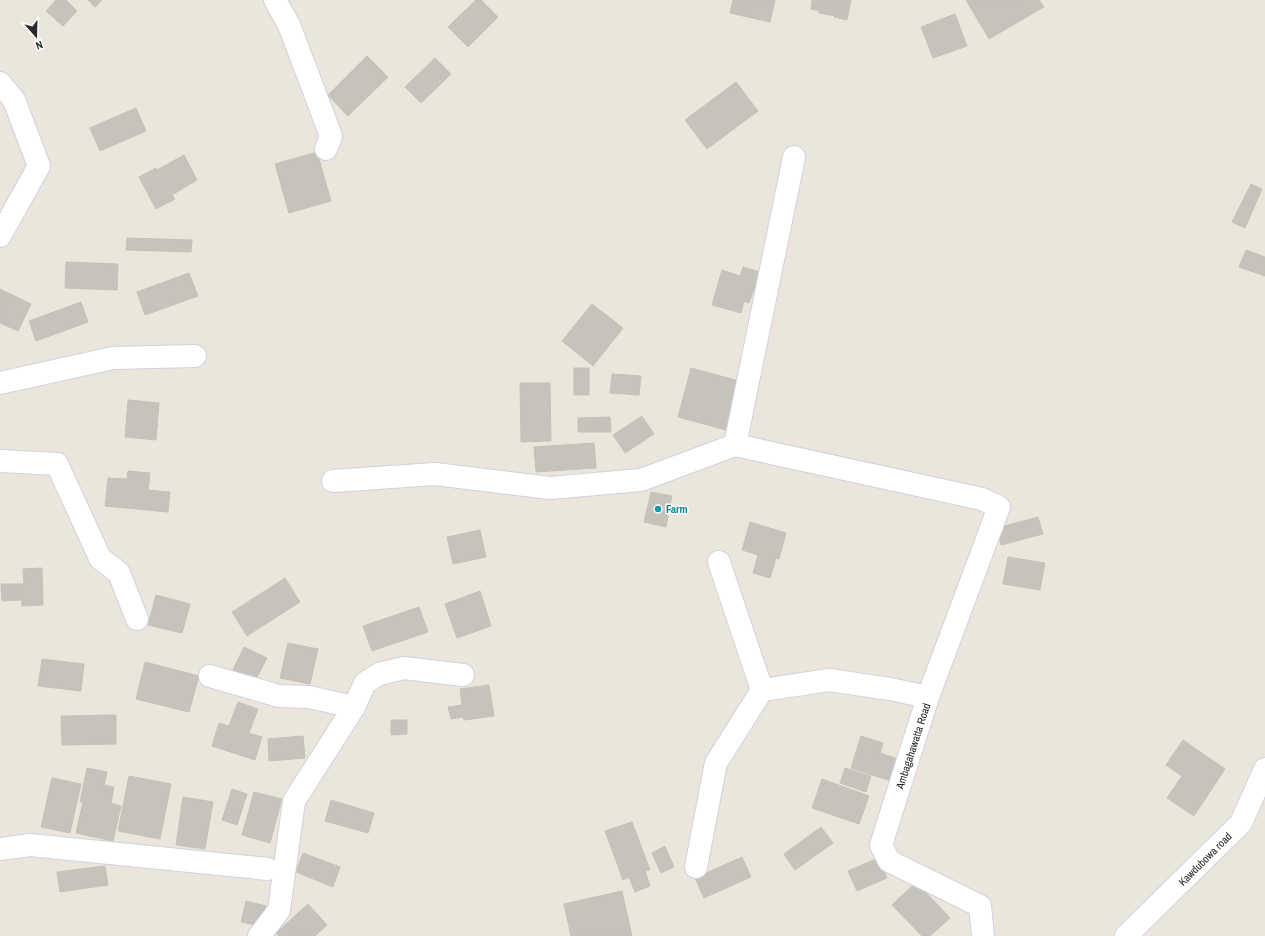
<svg xmlns="http://www.w3.org/2000/svg" width="1265" height="936" font-family="'Archivo Narrow',sans-serif">
<style>
.building{fill:#c5c3bb;stroke:#c5c2b5}
.lines{fill:none;stroke-linecap:round;stroke-linejoin:round}
.minor-casing{stroke:#d1d1e1;stroke-width:24}
.minor{stroke:#fff;stroke-width:22}
.culture-dot{fill:#0f9aa8;stroke:#fff;stroke-width:1.5}
.labels{text-anchor:middle;stroke-width:3;stroke-linejoin:round;paint-order:stroke}
.culture-label{font-size:11px;font-weight:bold;fill:#0d838f;stroke:#fff;text-anchor:start}
.street-label{font-size:11px;fill:#292929;stroke:#fff}
</style>
<rect width="100%" height="100%" fill="#eae6db"/>
<g class="building">
<path d="M56 0H66L77 11 63 26 46 11Z"/>
<path d="M88 0H102L95 7Z"/>
<path d="M476 0H481L498 17 468 47 448 27Z"/>
<path d="M733 0H775L770 22 730 13Z"/>
<path d="M812 0H851L847 20 834 17 835 16 819 13V11L811 9Z"/>
<path d="M966 0H1026L1027 1 1039 0 1044 7 989 39Z"/>
<path d="M955 14 967 46 933 58 921 27Z"/>
<path d="M367 56 388 77 348 116 328 95Z"/>
<path d="M435 58 451 74 421 103 405 87Z"/>
<path d="M736 82 758 111 707 149 685 120Z"/>
<path d="M136 108 146 131 100 151 90 128Z"/>
<path d="M317 152 331 201 289 213 275 164Z"/>
<path d="M184 155 197 180 172 195 175 199 156 209 139 177 156 168 157 170Z"/>
<path d="M1251 184 1262 189 1245 228 1232 222Z"/>
<path d="M127 238 192 240 191 252 126 250Z"/>
<path d="M1246 250 1265 257V276L1239 267Z"/>
<path d="M66 262 118 264 117 290 65 288Z"/>
<path d="M743 267 760 272 749 303 744 301 741 313 712 305 722 270 740 276Z"/>
<path d="M189 273 198 296 145 315 137 292Z"/>
<path d="M0 289 31 304 18 331 0 323Z"/>
<path d="M81 302 88 322 36 341 29 321Z"/>
<path d="M592 304 623 328 593 366 562 341Z"/>
<rect x="574" y="368" width="15" height="27"/>
<path d="M691 368 739 381 726 430 678 417Z"/>
<path d="M612 374 641 376 639 395 610 393Z"/>
<path d="M520 383H550L551 441 521 442Z"/>
<path d="M128 400 159 403 156 440 125 437Z"/>
<path d="M642 416 654 434 625 453 613 435Z"/>
<path d="M610 417 611 432H578V418Z"/>
<path d="M594 443 596 468 536 472 534 447Z"/>
<path d="M128 471 150 473 148 490 170 492 168 512 105 506 108 478 127 479Z"/>
<path d="M651 492 672 496 666 527 644 522Z"/>
<path d="M1038 517 1043 534 1001 545 997 528Z"/>
<path d="M750 522 786 533 779 559 776 558 770 578 753 573 758 555 742 550Z"/>
<path d="M480 530 486 557 453 564 447 537Z"/>
<path d="M1008 557 1045 563 1040 590 1003 584Z"/>
<path d="M42 568 43 605 22 606V600L2 601 1 584H24L23 569Z"/>
<path d="M285 578 300 602 247 636 232 612Z"/>
<path d="M480 591 491 626 457 638 445 604Z"/>
<path d="M156 595 190 604 182 633 148 625Z"/>
<path d="M419 607 428 632 372 651 363 626Z"/>
<path d="M288 643 318 649 310 684 280 678Z"/>
<path d="M244 647 267 658 255 681 233 670Z"/>
<path d="M42 659 84 664 81 691 38 686Z"/>
<path d="M145 662 199 676 189 712 136 699Z"/>
<path d="M489 685 494 716 464 720 463 717 451 719 448 707 462 705 460 689Z"/>
<path d="M238 702 258 709 249 733 262 737 255 760 212 746 219 723 229 726Z"/>
<path d="M116 715V744L62 745 61 716Z"/>
<path d="M391 720H407V734L391 735Z"/>
<path d="M303 736 305 758 269 761 268 739Z"/>
<path d="M861 736 883 743 880 753 901 760 894 782 851 768Z"/>
<path d="M1183 740 1225 769 1194 816 1167 798 1182 776 1166 765Z"/>
<path d="M87 768 107 772 104 785 114 787 111 803 121 806 113 841 76 833 83 802H80Z"/>
<path d="M845 768 871 776 866 792 840 783Z"/>
<path d="M129 776 171 784 160 839 118 831Z"/>
<path d="M52 778 81 784 70 833 41 827Z"/>
<path d="M822 779 869 796 859 824 812 808Z"/>
<path d="M232 789 247 794 237 825 222 820Z"/>
<path d="M254 792 282 799 270 843 242 835Z"/>
<path d="M183 797 213 802 205 849 176 845Z"/>
<path d="M331 800 374 813 368 833 325 821Z"/>
<path d="M632 822 650 870 645 871 650 886 635 892 629 877 623 880 605 831Z"/>
<path d="M821 827 833 843 795 870 784 854Z"/>
<path d="M665 846 674 867 661 873 652 853Z"/>
<path d="M303 853 340 867 333 887 296 872Z"/>
<path d="M742 857 751 877 704 898 695 878Z"/>
<path d="M878 858 887 878 857 891 848 871Z"/>
<path d="M105 866 108 885 60 892 57 872Z"/>
<path d="M916 882 950 918 930 936H922L892 905Z"/>
<path d="M622 891 632 936H571L564 904Z"/>
<path d="M246 901 266 906 261 926 241 922Z"/>
<path d="M308 904 327 925 315 936H279L276 933Z"/>
</g>
<g class="lines">
<defs>
<g id="minor">
<path d="M275 0 289 25 331 136 326 149"/>
<path d="M0 83 14 100 39 166 0 236"/>
<path d="M794 157 735 445 982 499 999 507 928 697 881 845 889 861 980 906 983 936"/>
<path d="M0 383 113 358 195 356"/>
<path d="M0 461 57 464 100 558 119 573 137 619"/>
<path d="M333 481 435 474 550 488 641 480 735 445"/>
<path d="M719 562 762 690"/>
<path d="M210 676 279 696 309 697 354 707"/>
<path d="M0 849 30 845 268 869"/>
<path d="M696 867 716 763 762 690 829 680 890 689 928 697"/>
<path d="M259 936 260 935 279 910 294 801 354 707 365 683 379 674 404 668 463 675"/>
<path d="M1126 936 1241 823 1265 769"/>
</g>
</defs>
<use href="#minor" class="minor-casing"/>
<use href="#minor" class="minor"/>
</g>
<circle class="culture-dot" cx="658" cy="509" r="4"/>
<g class="labels">
<g class="culture-label">
<text x="666" y="513">Farm</text>
</g>
<g class="street-label">
<text transform="translate(913 746) rotate(-72)" y="4">Ambagahawatta Road</text>
<text transform="translate(1205 859) rotate(-45)" y="4">Kawdubowa road</text>
</g>
</g>
<g transform="translate(36 36) rotate(160)" stroke="#ffffff" stroke-width="3" paint-order="stroke">
<path d="M0-3L7 15L0 10L-7 15Z" fill="#292929"/>
<text y="-6" font-size="11" font-weight="bold" text-anchor="middle" fill="#292929">N</text>
</g>
</svg>
